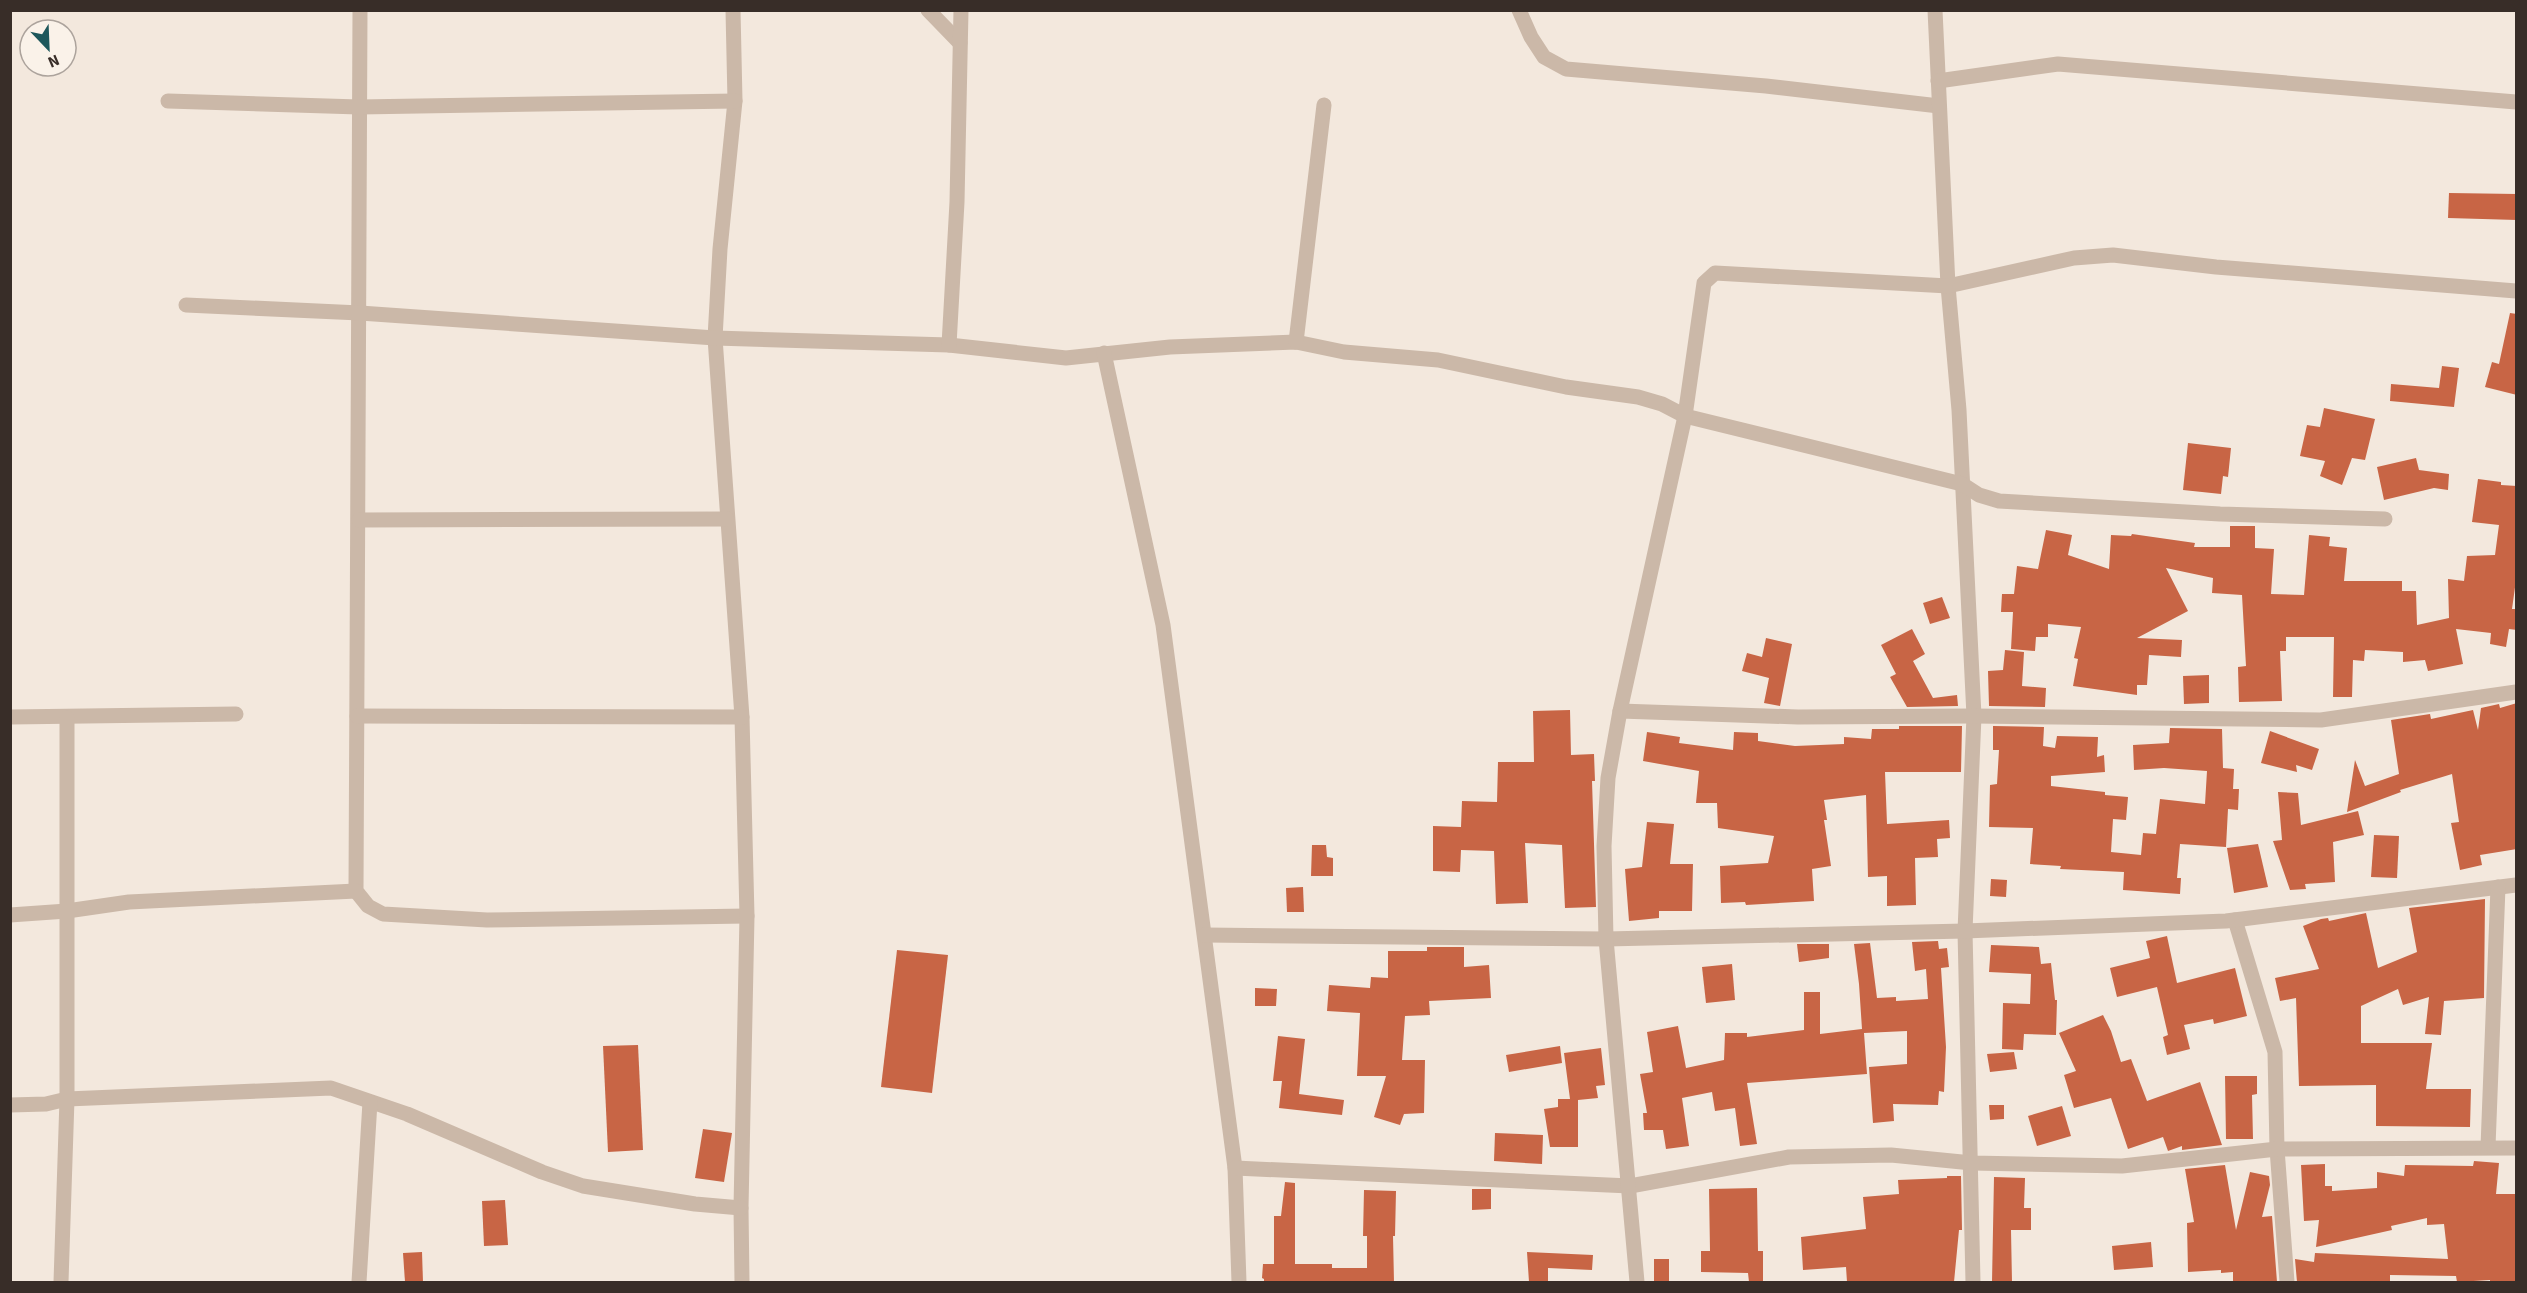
<svg xmlns="http://www.w3.org/2000/svg" width="2527" height="1293" font-family="'Source Sans 3',sans-serif">
<style>
.building{fill:#c86545}
.lines{fill:none;stroke-linecap:round;stroke-linejoin:round}
.minor{stroke:#cbb8a8;stroke-width:15}
</style>
<rect width="100%" height="100%" fill="#f3e8dd"/>
<g class="building">
<path d="M2449 193 2517 194V220L2448 218Z"/>
<path d="M2510 313 2517 314V395L2485 387 2492 362 2499 364Z"/>
<path d="M2442 366 2459 368 2454 407 2390 401 2391 384 2439 388Z"/>
<path d="M2324 408 2375 419 2365 460 2352 458 2342 485 2320 476 2325 461 2300 456 2307 425 2320 427Z"/>
<path d="M2188 443 2231 448 2228 477 2223 476 2221 494 2183 490Z"/>
<path d="M2416 458 2419 470 2449 474 2448 490 2434 488 2384 500 2377 467Z"/>
<path d="M2478 479 2501 482V485L2517 486V573L2512 609H2517V630L2509 629 2506 647 2490 644 2491 633 2456 629 2463 664 2428 671 2425 660 2403 662V652L2365 650 2364 661 2353 660 2352 697H2333L2334 637H2286V651H2280L2282 701 2239 702 2238 667 2246 666 2242 595 2212 593 2213 578 2166 568 2188 611 2137 638 2182 640 2181 657 2149 655 2147 685H2137V695L2073 686 2078 659 2074 658 2081 627 2048 624V637H2036L2035 651 2011 649 2013 612H2001L2002 594H2014L2017 566 2038 569 2046 530 2072 535 2068 555 2109 569 2111 535 2131 536 2132 534 2195 543 2194 547H2230V526H2255V548L2274 549 2271 594 2304 595 2309 535 2330 537 2329 546 2347 548 2344 581H2402V591H2416L2417 625 2449 618 2448 579 2464 581 2467 556 2495 555 2499 525 2472 522Z"/>
<path d="M1942 597 1950 618 1930 624 1923 603Z"/>
<path d="M1912 629 1925 654 1913 661 1933 698 1957 695 1958 706 1907 707 1890 677 1896 674 1881 645Z"/>
<path d="M1766 638 1792 644 1780 706 1764 703 1769 678 1742 671 1747 653 1762 657Z"/>
<path d="M2005 650 2024 652 2022 686 2046 688 2045 707 1989 706 1988 671 2003 670Z"/>
<path d="M2209 675V703L2184 704 2183 676Z"/>
<path d="M2517 703V849L2480 855 2482 865 2460 870 2451 823 2459 822 2452 774 2400 790 2401 792 2347 812 2355 760 2365 786 2399 774 2391 720 2430 714 2431 719 2473 710 2478 730 2481 708 2499 704 2500 708Z"/>
<path d="M1570 710 1571 755 1594 754 1595 781H1592L1596 907 1565 908 1562 845 1525 843 1528 903 1496 904 1494 851 1461 850 1460 872 1433 871V826L1461 827 1462 801 1497 802 1498 762H1534L1533 711Z"/>
<path d="M1899 726H1962L1961 772H1885L1887 824 1949 820 1950 838 1937 839 1938 857 1915 858 1916 905 1887 906V876L1868 877 1866 795 1824 800 1827 820H1824L1831 866 1812 869 1814 901 1746 905 1745 902 1721 903 1720 866 1768 863 1774 836 1718 828 1717 803H1696L1699 771 1643 761 1647 732 1680 737 1679 743 1733 750 1734 732 1758 733V741L1795 746 1844 744V737L1871 739 1872 729H1899Z"/>
<path d="M1993 726 2044 727 2043 746 2055 748 2057 736 2098 737 2097 757 2104 755 2105 772 2051 776V786L2105 792V795L2128 797 2126 820 2113 819 2111 852 2141 855 2143 833 2156 834 2160 799 2205 804 2207 771 2164 768 2134 770 2133 745 2169 743 2170 728 2222 729 2223 768 2234 769 2233 789H2239L2238 810 2228 809 2226 847 2180 844 2177 878H2181L2180 894 2123 890 2124 872 2060 869 2061 866 2030 864 2033 828 1989 827 1990 785 1997 784 1999 750H1993Z"/>
<path d="M2270 731 2319 749 2312 770 2296 765 2297 772 2261 763Z"/>
<path d="M2278 792 2298 793 2301 825 2358 811 2364 835 2333 842 2335 882 2305 884 2306 889 2290 890 2273 841 2282 840Z"/>
<path d="M1647 822 1674 824 1670 864H1693L1692 911H1659V918L1629 921 1625 869 1642 867Z"/>
<path d="M2374 835 2399 836 2397 878 2371 877Z"/>
<path d="M2258 844 2268 887 2234 893 2227 848Z"/>
<path d="M1312 845H1326L1327 857 1333 858V876H1311Z"/>
<path d="M1991 879 2007 880 2006 897 1990 896Z"/>
<path d="M1303 887 1304 912H1287L1286 888Z"/>
<path d="M2485 899 2484 998 2444 1001 2441 1035 2425 1034 2429 997 2403 1005 2398 989 2361 1006V1043H2432L2426 1089H2471L2470 1127 2376 1126V1085L2299 1086 2296 998 2280 1001 2275 978 2319 969 2303 926 2321 919 2328 918 2329 921 2366 913 2378 968 2417 952 2409 908Z"/>
<path d="M2167 936 2177 983 2235 968 2247 1016 2214 1024 2213 1019 2184 1025 2190 1049 2167 1055 2163 1037 2168 1035 2157 987 2117 997 2110 968 2150 958 2146 941Z"/>
<path d="M1938 941 1939 949 1947 948 1949 967 1941 968 1946 1047 1944 1092 1939 1091 1938 1105 1893 1104 1894 1121 1873 1123 1869 1067 1907 1064V1031L1864 1033 1867 1074 1747 1083 1757 1144 1740 1146 1735 1108 1715 1111 1712 1092 1682 1098 1689 1146 1666 1149 1663 1130H1644L1643 1113H1647L1640 1074 1653 1072 1647 1032 1678 1026 1686 1068 1724 1060 1725 1033H1747V1037L1804 1030V992H1820V1034L1862 1029 1859 984 1854 944 1870 943 1877 998 1896 997V1001L1928 999 1926 969 1915 971 1912 942Z"/>
<path d="M1797 944H1829V958L1799 962Z"/>
<path d="M1991 945 2039 947 2041 964 2051 963 2055 1000H2057L2056 1035 2024 1034 2023 1050 2002 1049 2003 1003 2030 1004 2031 974 1989 972Z"/>
<path d="M1427 947H1464V967L1489 965 1491 998 1429 1001 1430 1015 1405 1016 1402 1060H1425L1424 1113 1404 1114 1400 1125 1374 1117 1386 1076H1357L1360 1013 1327 1011 1329 985 1370 988 1371 977 1388 978V951H1427Z"/>
<path d="M897 950 948 955 932 1093 881 1087Z"/>
<path d="M1732 964 1735 1000 1706 1003 1702 967Z"/>
<path d="M1255 988 1277 989 1276 1006H1255Z"/>
<path d="M2103 1015 2111 1031 2121 1062 2131 1059 2147 1101 2200 1082 2222 1145 2182 1150V1146L2168 1151 2163 1137 2128 1149 2111 1098 2074 1108 2064 1075 2076 1071 2059 1033Z"/>
<path d="M1278 1036 1305 1039 1299 1094 1344 1100 1342 1115 1279 1108 1282 1081H1273Z"/>
<path d="M638 1045 643 1150 608 1152 603 1046Z"/>
<path d="M1560 1046 1562 1063 1509 1072 1506 1055Z"/>
<path d="M1601 1048 1605 1085 1596 1086 1598 1098 1578 1100V1147H1550L1544 1109 1558 1107V1099H1570L1564 1053Z"/>
<path d="M2014 1052 2017 1069 1990 1072 1987 1054Z"/>
<path d="M2225 1076H2257V1094L2252 1095 2253 1139H2226Z"/>
<path d="M1989 1105H2004V1119L1990 1120Z"/>
<path d="M2062 1106 2071 1136 2037 1146 2028 1116Z"/>
<path d="M703 1129 732 1133 724 1182 695 1178Z"/>
<path d="M1495 1133 1543 1135 1542 1164 1494 1161Z"/>
<path d="M2474 1161 2499 1163 2496 1194H2517V1282H2490V1280L2457 1282 2456 1276 2390 1275V1282H2297L2295 1259 2314 1262 2315 1253 2448 1259 2444 1224 2427 1225V1218L2391 1226 2392 1230 2316 1247 2319 1220 2304 1221 2301 1165 2325 1164V1186H2332V1191L2377 1188V1172L2404 1176 2405 1165 2473 1166Z"/>
<path d="M2225 1165 2236 1230 2250 1172 2269 1176 2270 1185 2262 1217 2272 1216 2277 1282H2233V1272L2221 1273V1270L2188 1272 2187 1223 2194 1222 2185 1169Z"/>
<path d="M1947 1176H1961L1962 1230H1959L1954 1282H1847L1846 1267 1803 1270 1801 1237 1866 1229 1863 1197 1899 1194 1898 1180 1947 1178Z"/>
<path d="M1994 1177 2025 1178 2024 1208H2031V1230H2011L2012 1282H1992Z"/>
<path d="M1285 1182 1295 1183V1264H1332V1268H1367V1236H1363L1364 1190 1396 1191 1395 1236H1393L1394 1282H1264V1279L1262 1278 1263 1264H1274V1216H1281Z"/>
<path d="M1757 1188 1758 1251H1763V1282H1749L1748 1273 1701 1272V1251H1710L1709 1189Z"/>
<path d="M1472 1189H1491V1209L1472 1210Z"/>
<path d="M505 1200 508 1245 484 1246 482 1201Z"/>
<path d="M2151 1242 2153 1267 2114 1270 2112 1246Z"/>
<path d="M422 1252 423 1282H405L403 1253Z"/>
<path d="M1527 1252 1593 1255 1592 1270 1548 1268V1282H1529Z"/>
<rect x="1654" y="1259" width="15" height="23"/>
</g>
<g class="lines">
<g class="minor">
<path d="M360 10 356 891 368 906 383 914 487 920 747 916"/>
<path d="M733 10 735 101 720 249 715 338 742 717 747 916 741 1208 742 1282"/>
<path d="M928 10 960 43"/>
<path d="M1519 10 1531 37 1544 57 1566 69 1766 86 1939 106"/>
<path d="M1935 10 1948 286 1959 410 1974 716 1965 931 1973 1282"/>
<path d="M1938 81 2058 64 2516 102"/>
<path d="M168 101 359 107 735 101"/>
<path d="M186 305 360 313 715 338 949 345 1066 358 1170 347 1296 342 1344 352 1438 360 1566 387 1638 397 1662 404 1685 416 1962 484 1979 495 1999 501 2220 514 2385 519"/>
<path d="M1296 342 1324 105"/>
<path d="M949 345 957 202 961 10"/>
<path d="M1104 353 1163 625 1235 1168 1239 1282"/>
<path d="M359 520 727 519"/>
<path d="M1620 711 1798 717 1974 716 2321 720 2516 692"/>
<path d="M357 716 742 717"/>
<path d="M10 717 236 714"/>
<path d="M10 915 67 911 129 902 356 891"/>
<path d="M2235 920 2275 1052 2277 1149 2287 1282"/>
<path d="M1205 935 1606 939 1965 931 2226 921 2516 885"/>
<path d="M10 1105 46 1104 67 1099 331 1088 407 1114 542 1172 583 1186 695 1204 741 1208"/>
<path d="M2488 1147 2498 887"/>
<path d="M1235 1168 1630 1186 1789 1157 1891 1155 1972 1163 2122 1166 2277 1149 2516 1148"/>
<path d="M61 1282 67 1099V718"/>
<path d="M359 1282 370 1102"/>
<path d="M1637 1282 1606 939 1604 846 1608 778 1620 711 1685 416 1704 283 1715 273 1948 286 2074 258 2113 255 2216 267 2516 291"/>
</g>
</g>
<rect width="2527" height="1293" fill="none" stroke="#382d28" stroke-width="24"/>
<g transform="translate(48 48) rotate(157)"><circle r="28" fill="#faf2e9" stroke="#aca39c" stroke-width="1.5"/>
<path d="M0-4.5L10 22L0 15L-10 22Z" fill="#1d575b"/>
<text y="-9" font-size="16" font-weight="bold" text-anchor="middle" fill="#382d28">N</text>
</g>
</svg>
